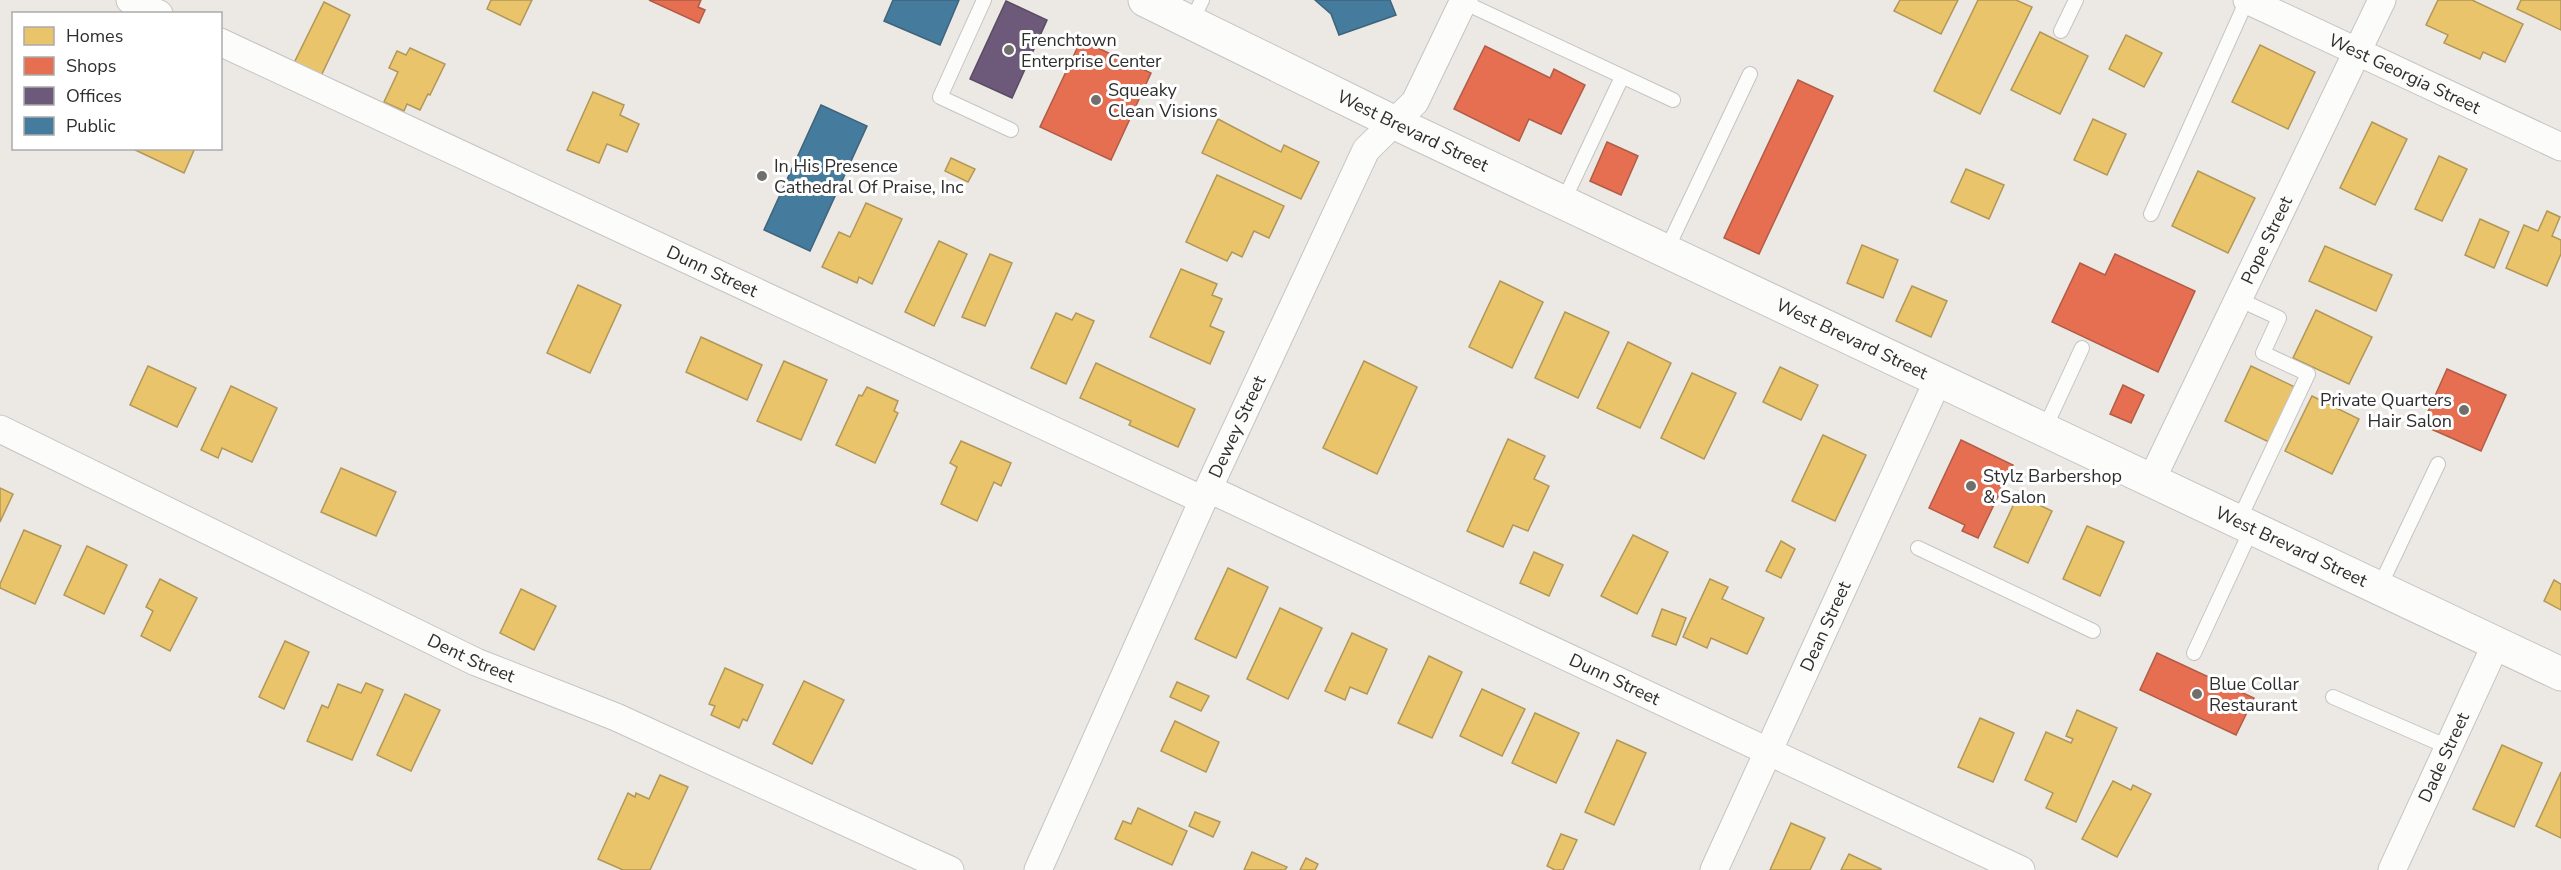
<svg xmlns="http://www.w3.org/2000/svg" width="2561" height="870" font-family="'Nunito Sans',sans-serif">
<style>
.homes{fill:#e9c46a;stroke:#b19758;stroke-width:1.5}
.shops{fill:#e76f51;stroke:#b05c46;stroke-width:1.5}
.offices{fill:#6d597a;stroke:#5a4c63;stroke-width:1.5}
.public{fill:#457b9d;stroke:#3e647c;stroke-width:1.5}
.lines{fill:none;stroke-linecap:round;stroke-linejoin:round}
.lane-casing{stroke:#c5c4c5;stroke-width:16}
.street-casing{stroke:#c5c4c5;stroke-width:29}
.secondary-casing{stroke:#c5c4c5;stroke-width:35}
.lane{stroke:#fcfcfb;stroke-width:14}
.street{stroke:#fcfcfb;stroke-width:27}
.secondary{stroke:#fcfcfb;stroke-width:33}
.poi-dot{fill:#706f6e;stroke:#fff;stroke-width:2}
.labels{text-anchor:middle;stroke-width:6;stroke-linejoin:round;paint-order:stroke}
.poi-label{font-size:18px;fill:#2e2e2e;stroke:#fff;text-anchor:start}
.street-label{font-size:18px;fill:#2e2e2e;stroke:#fff}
</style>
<rect width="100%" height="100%" fill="#ece8e4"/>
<g class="homes">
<path d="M491 0H532L520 25 487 9Z"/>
<path d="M1900 0H1958L1941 34 1894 11Z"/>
<path d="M1978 0H2016L2032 7 1980 114 1934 91Z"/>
<path d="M2438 0H2472L2523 24 2505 62 2483 52 2480 59 2444 43 2448 35 2426 25Z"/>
<path d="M2521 0H2561V30L2517 9Z"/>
<path d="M324 2 350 15 321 76 294 63Z"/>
<path d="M2040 32 2088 56 2060 114 2011 90Z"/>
<path d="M2126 35 2162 53 2144 87 2109 69Z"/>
<path d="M2260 45 2315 72 2288 129 2232 102Z"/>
<path d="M410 48 445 64 430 95 428 94 420 110 407 104 404 111 384 102 398 72 389 68 397 51 406 55Z"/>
<path d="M593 92 624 105 620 115 639 124 627 152 607 144 599 163 567 150Z"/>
<path d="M1218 119 1281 152 1284 145 1319 162 1301 199 1202 153Z"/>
<path d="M2093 119 2126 134 2107 175 2074 160Z"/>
<path d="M2372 122 2407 139 2375 205 2340 188Z"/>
<path d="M131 148H195L184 173Z"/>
<path d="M2439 156 2467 169 2442 221 2415 209Z"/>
<path d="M951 158 975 169 968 182 945 171Z"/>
<path d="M1966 169 2004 185 1989 219 1951 202Z"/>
<path d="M2198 171 2255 198 2228 253 2172 226Z"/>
<path d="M1217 175 1284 206 1269 238 1254 231 1242 257 1232 252 1227 261 1186 242Z"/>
<path d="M866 203 902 219 872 284 859 277 857 283 822 267 839 232 850 237Z"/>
<path d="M2547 211 2560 217 2552 236 2561 240V254L2547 286 2506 268 2524 225 2538 231Z"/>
<path d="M2480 219 2509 232 2494 268 2465 255Z"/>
<path d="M939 241 967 254 934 326 905 312Z"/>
<path d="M1862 245 1898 260 1883 298 1847 283Z"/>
<path d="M2325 246 2392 275 2376 311 2309 281Z"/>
<path d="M990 254 1012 263 985 326 962 317Z"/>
<path d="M1181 269 1217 284 1212 295 1222 299 1210 326 1224 332 1210 364 1150 337Z"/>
<path d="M1500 281 1543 302 1512 368 1469 347Z"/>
<path d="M578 285 621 305 590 373 547 353Z"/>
<path d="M1912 286 1947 301 1931 337 1896 321Z"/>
<path d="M2316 310 2372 337 2349 384 2293 358Z"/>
<path d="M1565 312 1609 332 1578 398 1535 378Z"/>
<path d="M1056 313 1072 320 1076 313 1094 321 1066 384 1031 368Z"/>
<path d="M701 337 762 365 747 400 686 372Z"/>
<path d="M1628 342 1671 363 1640 428 1597 408Z"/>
<path d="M784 361 827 380 801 440 757 421Z"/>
<path d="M1364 361 1417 387 1377 474 1323 448Z"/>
<path d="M1096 363 1195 409 1178 447 1129 425 1131 421 1080 398Z"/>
<path d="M148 366 196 388 177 427 130 405Z"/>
<path d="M2251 366 2299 389 2273 444 2225 421Z"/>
<path d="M1780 367 1818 385 1801 420 1763 402Z"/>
<path d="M1692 373 1736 393 1704 459 1661 438Z"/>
<path d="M231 386 277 408 252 462 222 448 218 458 201 450Z"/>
<path d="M867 387 898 401 894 411 898 413 875 463 836 445 859 395 862 396Z"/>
<path d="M2312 396 2359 419 2332 474 2285 451Z"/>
<path d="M1823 435 1866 455 1835 521 1792 501Z"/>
<path d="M1508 439 1545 456 1534 479 1549 486 1528 531 1513 525 1503 547 1467 531Z"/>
<path d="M961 441 1011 463 1001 486 994 482 977 521 941 504 957 467 950 463Z"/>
<path d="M341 468 396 492 376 536 321 512Z"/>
<path d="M0 488 13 494 0 522Z"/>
<path d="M2018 495 2052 511 2028 563 1994 547Z"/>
<path d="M2087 526 2124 542 2100 596 2063 579Z"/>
<path d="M24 530 61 546 35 604 0 588V584Z"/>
<path d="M1633 535 1668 552 1637 614 1601 596Z"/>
<path d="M1781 541 1795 549 1781 578 1766 571Z"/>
<path d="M87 546 127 565 104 614 64 595Z"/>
<path d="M1534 552 1563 565 1549 596 1520 583Z"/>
<path d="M1228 568 1268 587 1236 658 1195 639Z"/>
<path d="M160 579 197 598 170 651 141 636 153 611 146 607Z"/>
<path d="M1710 579 1728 587 1722 599 1764 618 1747 654 1711 638 1707 648 1683 637Z"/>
<path d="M2554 580 2561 584V610L2544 601Z"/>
<path d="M521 589 556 606 534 650 500 633Z"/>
<path d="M1280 608 1322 628 1288 699 1247 679Z"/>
<path d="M1662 609 1686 618 1676 645 1652 636Z"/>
<path d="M1352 633 1387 649 1367 694 1350 687 1345 700 1325 691Z"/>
<path d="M285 641 309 652 284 709 259 697Z"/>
<path d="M1429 656 1462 672 1432 738 1398 723Z"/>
<path d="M725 668 763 685 747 721 743 719 739 728 711 715 715 706 709 704Z"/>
<path d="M804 681 844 700 812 764 773 744Z"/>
<path d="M1177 682 1209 696 1201 711 1170 697Z"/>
<path d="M366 683 383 690 352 760 307 741 322 705 328 708 338 684 361 693Z"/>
<path d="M1482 689 1525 709 1502 756 1460 736Z"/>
<path d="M405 694 440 710 411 771 377 755Z"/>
<path d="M2077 710 2117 728 2076 822 2046 808 2053 793 2025 780 2046 732 2071 743 2073 739 2066 736Z"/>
<path d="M1535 713 1579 733 1556 783 1512 763Z"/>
<path d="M1980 718 2014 733 1993 782 1958 767Z"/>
<path d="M1175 721 1219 742 1206 772 1161 751Z"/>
<path d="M1617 740 1646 753 1614 825 1585 812Z"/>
<path d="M2502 745 2542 763 2514 827 2473 809Z"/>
<path d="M2561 772V838L2536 826Z"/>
<path d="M660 775 688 787 650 870H623L598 859 628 793 635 797 636 793 649 799Z"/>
<path d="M2113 781 2131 790 2133 785 2151 794 2117 857 2082 839Z"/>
<path d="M1138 808 1187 831 1172 865 1115 839 1123 821 1131 824Z"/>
<path d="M1195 812 1220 822 1213 837 1189 826Z"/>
<path d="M1791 823 1825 838 1810 870H1770Z"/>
<path d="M1561 834 1577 840 1563 870H1555L1547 866Z"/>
<path d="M1252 852 1287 867 1285 870H1244Z"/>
<path d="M1849 854 1881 869V870H1841Z"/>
<path d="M1306 858 1318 864 1315 870H1300Z"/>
</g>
<g class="shops">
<path d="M649 0H701L698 7 705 10 699 23Z"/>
<path d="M1081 40 1151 73 1111 160 1040 127Z"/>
<path d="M1485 46 1550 78 1554 69 1585 85 1561 134 1529 119 1519 141 1454 109Z"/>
<path d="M1798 80 1833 96 1759 254 1724 238Z"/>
<path d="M1607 142 1638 156 1621 195 1590 181Z"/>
<path d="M2115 254 2195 291 2158 372 2052 322 2080 263 2105 275Z"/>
<path d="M2447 369 2506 395 2481 451 2422 425Z"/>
<path d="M2123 385 2144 395 2131 423 2110 414Z"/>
<path d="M1961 440 2013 465 1978 538 1962 531 1965 525 1929 508Z"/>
<path d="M2157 653 2254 698 2236 735 2140 690Z"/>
</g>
<path class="offices" d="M1006 1 1047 20 1012 98 970 79Z"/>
<g class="public">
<path d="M893 0H959L940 45 884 21Z"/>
<path d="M1315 0H1390L1396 15 1339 35 1331 14Z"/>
<path d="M821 105 867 126 810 251 764 230Z"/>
</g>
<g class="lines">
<defs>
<g id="lane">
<path d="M984 0 940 97 1011 130"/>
<path d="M1463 2 1673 100"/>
<path d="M1192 21 1202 0"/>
<path d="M2061 31 2076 0"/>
<path d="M1563 202 1622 77"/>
<path d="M2151 214 2247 0"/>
<path d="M1666 251 1750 74"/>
<path d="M2238 299 2279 318 2263 353 2308 374 2238 522"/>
<path d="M2044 430 2082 348"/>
<path d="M1918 548 2093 631"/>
<path d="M2379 588 2438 464"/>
<path d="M2194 653 2252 528"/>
<path d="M2333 697 2448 747"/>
</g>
<g id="street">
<path d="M130 0 159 14"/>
<path id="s1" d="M2247 0 2561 147"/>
<path id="s2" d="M220 42 1203 500"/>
<path id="s3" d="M0 429 476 662 616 717 950 870"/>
<path id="s4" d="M2151 481 2382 0"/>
<path id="s5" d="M1209 489 2021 870"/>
<path id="s6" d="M1038 870 1203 500 1366 150 1415 102 1464 0"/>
<path id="s7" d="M1714 870 1938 380"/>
<path id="s8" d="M2392 870 2496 644"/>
</g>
<g id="secondary">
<path id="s9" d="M1145 0 1393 122 2561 674"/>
</g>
</defs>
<use href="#lane" class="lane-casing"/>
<use href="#street" class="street-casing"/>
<use href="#secondary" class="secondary-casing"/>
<use href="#lane" class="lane"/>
<use href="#street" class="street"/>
<use href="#secondary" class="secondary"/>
</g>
<g class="poi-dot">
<circle cx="1009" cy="50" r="6"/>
<circle cx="1096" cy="100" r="6"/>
<circle cx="762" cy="176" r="6"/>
<circle cx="2464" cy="410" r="6"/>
<circle cx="1971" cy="486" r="6"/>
<circle cx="2197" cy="694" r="6"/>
</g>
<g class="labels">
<g class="poi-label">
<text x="1021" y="46">Frenchtown<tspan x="1021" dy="21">Enterprise Center</tspan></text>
<text x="1108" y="96">Squeaky<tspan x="1108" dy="21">Clean Visions</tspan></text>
<text x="774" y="172">In His Presence<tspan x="774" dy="21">Cathedral Of Praise, Inc</tspan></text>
<text x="2452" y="406" text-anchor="end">Private Quarters<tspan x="2452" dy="21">Hair Salon</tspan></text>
<text x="1983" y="482">Stylz Barbershop<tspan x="1983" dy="21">&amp; Salon</tspan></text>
<text x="2209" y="690">Blue Collar<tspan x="2209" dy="21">Restaurant</tspan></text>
</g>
<g class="street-label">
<text dy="6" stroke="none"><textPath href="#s1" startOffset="174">West Georgia Street</textPath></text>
<text dy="6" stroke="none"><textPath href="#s9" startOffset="298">West Brevard Street</textPath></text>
<text dy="6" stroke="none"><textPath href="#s4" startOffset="267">Pope Street</textPath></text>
<text dy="6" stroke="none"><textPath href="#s2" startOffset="543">Dunn Street</textPath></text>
<text dy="6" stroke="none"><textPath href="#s9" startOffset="784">West Brevard Street</textPath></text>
<text dy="6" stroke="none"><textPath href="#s6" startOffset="486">Dewey Street</textPath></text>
<text dy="6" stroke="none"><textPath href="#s9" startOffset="1270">West Brevard Street</textPath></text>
<text dy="6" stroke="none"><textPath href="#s7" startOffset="268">Dean Street</textPath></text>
<text dy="6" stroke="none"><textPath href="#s3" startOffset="524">Dent Street</textPath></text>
<text dy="6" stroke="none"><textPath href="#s5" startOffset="448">Dunn Street</textPath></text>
<text dy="6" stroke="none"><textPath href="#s8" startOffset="124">Dade Street</textPath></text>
</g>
</g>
<rect x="12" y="12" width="210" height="138" fill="#ffffff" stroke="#ababab" stroke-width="1.5"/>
<rect x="24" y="27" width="30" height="18" fill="#e9c46a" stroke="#ababab" stroke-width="1.5"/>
<text x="66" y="42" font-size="18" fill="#2e2e2e">Homes</text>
<rect x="24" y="57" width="30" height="18" fill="#e76f51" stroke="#ababab" stroke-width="1.5"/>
<text x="66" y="72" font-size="18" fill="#2e2e2e">Shops</text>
<rect x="24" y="87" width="30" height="18" fill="#6d597a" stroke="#ababab" stroke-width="1.5"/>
<text x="66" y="102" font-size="18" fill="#2e2e2e">Offices</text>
<rect x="24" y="117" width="30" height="18" fill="#457b9d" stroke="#ababab" stroke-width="1.5"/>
<text x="66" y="132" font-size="18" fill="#2e2e2e">Public</text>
</svg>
